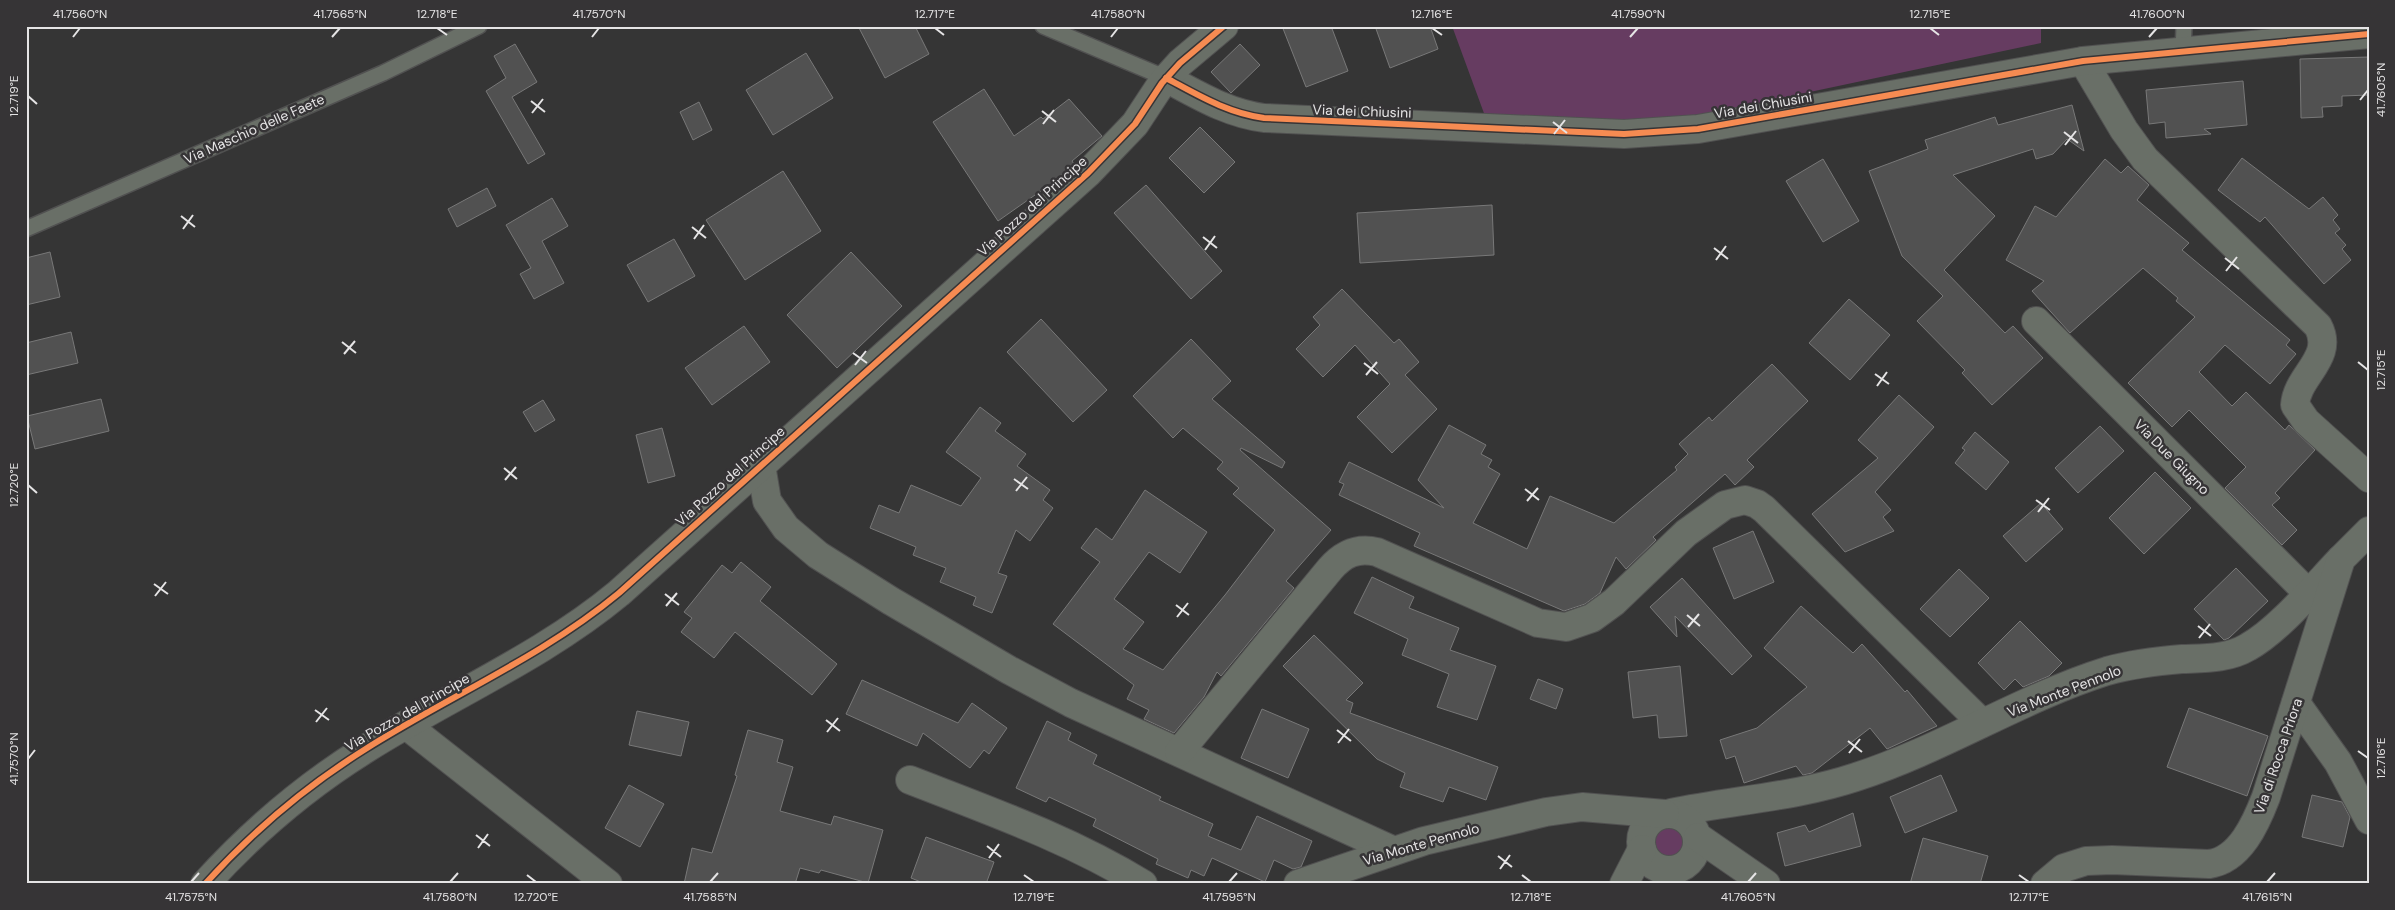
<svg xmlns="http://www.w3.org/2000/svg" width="2395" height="910" font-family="'DM Sans',sans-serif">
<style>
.green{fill:#663c61}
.building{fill:#515151;stroke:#787878}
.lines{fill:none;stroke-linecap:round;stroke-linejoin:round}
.service-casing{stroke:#515151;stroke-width:18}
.minor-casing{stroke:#515151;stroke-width:30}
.service{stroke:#696f67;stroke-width:15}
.minor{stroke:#696f67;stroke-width:28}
.cycleway-casing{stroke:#363436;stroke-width:9}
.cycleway{stroke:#f68b52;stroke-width:6}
.ticks{fill:none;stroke:#e5e4e5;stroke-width:2}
.labels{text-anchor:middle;stroke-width:5;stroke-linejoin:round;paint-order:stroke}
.street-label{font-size:14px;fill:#e5e4e5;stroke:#363436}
.neatline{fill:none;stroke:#e5e4e5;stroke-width:2}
.ticks-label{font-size:12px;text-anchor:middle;fill:#e5e4e5}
</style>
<rect width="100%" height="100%" fill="#353535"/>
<g class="green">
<path d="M1452 26H2041V43L1716 112C1639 125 1562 119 1485 116Z"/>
<circle cx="1669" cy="842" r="15"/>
</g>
<g class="building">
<path d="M858 26H915L929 54 885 78Z"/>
<path d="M1282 26H1331L1348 71 1306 87Z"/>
<path d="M1375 26H1430L1438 49 1390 68Z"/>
<path d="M515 44 537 82 512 97 545 154 528 164 486 91 506 78 494 56Z"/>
<path d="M1240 44 1260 65 1231 93 1211 72Z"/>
<path d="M806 53 833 98 773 135 746 90Z"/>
<path d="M2369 57V95L2342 96V106L2322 107 2323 117 2301 118 2300 59Z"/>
<path d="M2243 81 2247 125 2204 129 2211 134 2166 138 2165 122 2149 124 2146 90Z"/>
<path d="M984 89 1014 136 1041 117 1043 119 1069 99 1102 136 1072 161 1074 164 1055 181 998 221 933 122Z"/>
<path d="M699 102 712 130 693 140 680 112Z"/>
<path d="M2072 105 2084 151 2067 139 2053 154 2036 159 2033 149 1953 175 1995 216 1944 270 2005 333 2013 326 2043 358 1992 405 1962 373 1965 370 1917 321 1943 296 1902 256 1869 171 1928 149 1925 140 1995 117 1998 125Z"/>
<path d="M1200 127 1235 162 1204 193 1169 158Z"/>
<path d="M2242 158 2309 209 2323 197 2338 215 2333 220 2340 229 2335 233 2346 245 2342 249 2351 260 2324 284 2265 217 2260 222 2218 190Z"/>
<path d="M1823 159 1859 221 1823 242 1786 181Z"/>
<path d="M2105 159 2121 173 2128 166 2149 185 2137 200 2189 243 2182 250 2290 340 2286 345 2296 354 2270 384 2225 345 2199 372 2232 406 2246 392 2285 430 2289 425 2315 450 2275 493 2280 498 2272 505 2297 530 2282 545 2225 488 2246 467 2189 410 2172 427 2128 383 2195 317 2176 301 2178 298 2143 268 2070 333 2032 291 2044 281 2006 260 2035 206 2056 217Z"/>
<path d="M783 171 821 231 745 280 706 220Z"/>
<path d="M1146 185 1222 271 1191 299 1114 213Z"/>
<path d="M487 188 496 206 457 227 448 209Z"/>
<path d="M552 198 568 226 542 241 564 283 534 299 520 274 531 268 506 225Z"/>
<path d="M1492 205 1494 255 1360 263 1357 213Z"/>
<path d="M674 239 695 276 648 302 627 265Z"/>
<path d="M50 252 60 297 26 305V258Z"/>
<path d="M851 252 902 306 837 368 787 315Z"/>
<path d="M1342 289 1394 343 1399 339 1419 362 1405 375 1437 409 1392 453 1357 417 1390 384 1355 345 1323 377 1296 349 1320 325 1313 317Z"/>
<path d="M1849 299 1890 335 1850 380 1809 343Z"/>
<path d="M1041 319 1107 390 1073 422 1007 352Z"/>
<path d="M744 326 770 362 712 405 685 368Z"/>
<path d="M71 332 78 363 26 375V343Z"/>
<path d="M1191 339 1231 381 1212 399 1285 462 1282 468 1241 448 1240 450 1331 530 1286 581 1294 588 1221 676 1217 672 1204 697 1174 733 1144 719 1149 710 1127 699 1134 685 1053 624 1100 562 1081 548 1096 528 1112 540 1145 490 1207 532 1180 573 1149 552 1114 599 1144 622 1123 649 1163 670 1225 595 1275 530 1233 494 1239 488 1217 469 1223 462 1183 428 1173 438 1133 396Z"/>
<path d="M1772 364 1808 401 1747 460 1754 467 1735 485 1725 474 1653 537 1656 540 1626 569 1616 557 1600 593 1585 604 1564 611 1414 546 1420 533 1339 495 1344 484 1339 482 1349 462 1444 508 1418 480 1449 425 1486 445 1481 454 1492 460 1488 467 1500 474 1473 523 1527 549 1550 496 1614 523 1677 470 1675 467 1688 454 1679 444 1709 417 1712 421Z"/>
<path d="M1899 395 1934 427 1875 492 1891 510 1883 517 1894 531 1845 552 1812 514 1878 458 1858 440Z"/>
<path d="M101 399 109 431 35 449 27 416Z"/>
<path d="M543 400 555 420 535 432 523 412Z"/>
<path d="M980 407 1001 423 995 431 1026 454 1017 466 1050 490 1043 500 1053 508 1030 541 1016 530 998 573 1007 576 992 613 973 605 976 597 940 582 946 568 913 555 916 547 870 528 879 505 899 513 911 485 961 506 981 478 946 452Z"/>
<path d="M2100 426 2124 451 2078 493 2055 468Z"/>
<path d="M662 428 675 476 648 483 636 435Z"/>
<path d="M1975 432 2009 462 1986 490 1955 463 1965 450 1962 448Z"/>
<path d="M2155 472 2191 508 2144 554 2109 518Z"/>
<path d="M2041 503 2063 529 2026 562 2003 536Z"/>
<path d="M1753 531 1774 582 1734 599 1713 548Z"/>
<path d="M741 562 771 587 760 601 837 664 812 695 735 632 714 658 681 632 692 618 684 612 722 565 732 573Z"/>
<path d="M2236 568 2268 601 2229 638 2224 640 2194 609Z"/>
<path d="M1959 569 1989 598 1950 637 1920 609Z"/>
<path d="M1372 577 1414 597 1409 608 1459 628 1450 650 1496 666 1477 720 1437 707 1449 674 1402 655 1408 639 1354 613Z"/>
<path d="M1682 578 1752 656 1732 675 1675 616 1677 637 1650 607Z"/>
<path d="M1801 606 1853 653 1862 644 1905 692 1907 690 1937 726 1887 749 1870 728 1812 773 1803 775 1796 766 1744 783 1735 756 1726 759 1720 740 1757 728 1807 687 1764 648Z"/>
<path d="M2020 621 2062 663 2049 676 2023 687 2015 679 2004 690 1978 663Z"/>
<path d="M1314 635 1363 683 1346 700 1353 703 1350 713 1498 767 1486 800 1449 787 1443 802 1400 787 1405 773 1377 759 1283 666Z"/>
<path d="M1680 666 1687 736 1659 738 1657 715 1633 718 1628 672Z"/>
<path d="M1538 679 1563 689 1556 709 1530 699Z"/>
<path d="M862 680 958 723 972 703 1007 728 989 754 984 750 970 768 923 733 917 746 846 714Z"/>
<path d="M2189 708 2268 736 2247 796 2167 767Z"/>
<path d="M1262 709 1309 729 1288 778 1241 758Z"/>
<path d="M637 711 689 722 681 756 629 745Z"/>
<path d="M1047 721 1071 733 1068 740 1097 755 1093 764 1161 797 1159 800 1213 824 1208 836 1241 850 1257 816 1312 841 1301 867 1293 869 1274 860 1265 882 1212 858 1204 876 1191 870 1188 878 1156 864 1158 859 1093 826 1096 819 1049 797 1046 802 1016 788Z"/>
<path d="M748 730 783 740 777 762 793 767 780 811 831 825 834 816 883 830 868 883 821 870 819 873 800 868 795 884H684L692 848 712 853 737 776 735 775Z"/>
<path d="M1941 775 1957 811 1905 833 1890 797Z"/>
<path d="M629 785 664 804 640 847 605 828Z"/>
<path d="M2312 795 2342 802 2350 817 2343 847 2302 837Z"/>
<path d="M1853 813 1861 846 1785 866 1777 833 1805 825 1809 832Z"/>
<path d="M926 837 994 862 986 884H926L911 878Z"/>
<path d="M1923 838 1988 856 1980 884H1910Z"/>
</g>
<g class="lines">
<defs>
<g id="service">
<path d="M1043 26 1166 78"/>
<path d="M2183 53 2184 26"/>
<path d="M26 229 383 73 479 26"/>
</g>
<g id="minor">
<path d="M2083 61 2124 130 2145 159 2318 326C2335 358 2297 375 2295 405L2306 421 2369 478"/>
<path d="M1166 78C1198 95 1227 113 1264 118L1624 134 1698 129 2083 61 2369 34"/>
<path d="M2036 321 2308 593"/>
<path d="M761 465 767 501 786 528 818 555 891 601 1009 670 1071 703 1392 850"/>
<path d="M2296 703 2338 762 2369 820"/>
<path d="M406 725 608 884"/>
<path d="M1179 752 1330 569C1343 554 1357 547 1377 552L1538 623 1566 627 1592 618 1614 602 1686 533 1725 505 1745 500 1757 504 1764 509 1982 723"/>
<path d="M910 780C990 811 1069 839 1143 884"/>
<path d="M1671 813C1733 800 1796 797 1856 777 1943 749 2021 698 2107 671 2132 664 2157 661 2182 659 2204 658 2228 659 2248 647 2279 630 2316 585 2341 559"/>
<circle cx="1669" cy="842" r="28"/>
<path d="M1698 837 1766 884"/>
<path d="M205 884C252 832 305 787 364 750 449 696 542 657 619 593L1088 173 1135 124 1162 83 1180 63 1224 26"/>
<path d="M1298 884 1424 841 1546 812 1582 807 1665 814"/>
<path d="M1624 884 1642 849"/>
<path d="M2045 884 2064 868 2086 861 2112 860 2209 864C2240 860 2256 823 2266 797L2341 559 2369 531"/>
</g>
</defs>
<use href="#service" class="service-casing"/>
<use href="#minor" class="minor-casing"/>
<use href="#service" class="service"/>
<use href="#minor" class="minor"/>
<defs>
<g id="cycleway">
<path d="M1166 78C1198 95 1227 113 1264 118L1624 134 1698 129 2083 61 2369 34"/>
<path d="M205 884C252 832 305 787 364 750 449 696 542 657 619 593L1088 173 1135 124 1162 83 1180 63 1224 26"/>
</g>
</defs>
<use href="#cycleway" class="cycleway-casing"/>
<use href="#cycleway" class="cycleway"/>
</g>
<path class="ticks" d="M437 28 447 35M935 28 944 35M1432 28 1442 35M1930 28 1939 35M73 37 80 28M332 37 340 28M592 37 599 28M1111 37 1118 28M1630 37 1638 28M2149 37 2157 28M28 96 37 104M2360 100 2368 90M531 101 545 112M1042 111 1056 122M532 113 543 99M1553 122 1567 133M1043 124 1054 110M2064 132 2078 143M1554 134 1565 120M2065 145 2076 131M181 216 195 227M692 227 706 238M183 229 193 215M1203 237 1217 248M694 239 704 225M1714 248 1728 259M1205 250 1215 236M2225 258 2239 269M1716 260 1726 246M2226 271 2237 257M342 342 356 353M853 353 867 363M344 354 355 341M2358 362 2368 370M1364 363 1378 374M855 365 866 351M1875 374 1889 384M1366 375 1377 362M1877 386 1887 372M504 468 517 479M1014 479 1028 489M505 480 516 467M28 485 37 493M1525 489 1539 500M1016 491 1027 477M2036 500 2050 510M1527 501 1538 488M2038 512 2049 498M154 584 168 594M665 594 679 605M155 596 166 582M1176 605 1189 615M666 606 677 593M1687 615 1700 626M1177 617 1188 603M2198 626 2211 636M1688 627 1699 614M2199 638 2210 624M315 710 329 720M826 720 840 731M316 722 327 708M1337 730 1351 741M827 732 838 718M1848 741 1862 752M1338 743 1349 729M2358 751 2368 758M1849 753 1860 739M28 759 35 750M476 835 490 846M987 846 1001 857M478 848 488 834M1498 856 1512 867M989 858 999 844M1500 869 1510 855M527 875 536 882M1024 875 1034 882M1522 875 1531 882M2019 875 2029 882M191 882 199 873M450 882 458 873M710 882 718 873M1229 882 1237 873M1748 882 1756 873M2267 882 2275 873"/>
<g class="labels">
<g class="street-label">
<text transform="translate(1763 105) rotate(-10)" y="5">Via dei Chiusini</text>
<text transform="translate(1362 111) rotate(2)" y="5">Via dei Chiusini</text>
<text transform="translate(254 129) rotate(-24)" y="5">Via Maschio delle Faete</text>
<text transform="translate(1032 206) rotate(-42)" y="5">Via Pozzo del Principe</text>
<text transform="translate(2172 457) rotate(45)" y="5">Via Due Giugno</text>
<text transform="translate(730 476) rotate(-42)" y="5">Via Pozzo del Principe</text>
<text transform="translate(2064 691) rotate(-21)" y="5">Via Monte Pennolo</text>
<text transform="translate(407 712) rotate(-30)" y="5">Via Pozzo del Principe</text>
<text transform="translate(2278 756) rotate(-71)" y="5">Via di Rocca Priora</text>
<text transform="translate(1421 844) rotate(-16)" y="5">Via Monte Pennolo</text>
</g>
</g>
<rect width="2395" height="910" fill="none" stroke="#363436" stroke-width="55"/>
<rect x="28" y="28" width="2340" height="854" class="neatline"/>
<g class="ticks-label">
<text x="80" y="18">41.7560°N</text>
<text x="340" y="18">41.7565°N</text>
<text x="437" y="18">12.718°E</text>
<text x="599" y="18">41.7570°N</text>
<text x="935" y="18">12.717°E</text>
<text x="1118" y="18">41.7580°N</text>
<text x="1432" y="18">12.716°E</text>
<text x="1638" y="18">41.7590°N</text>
<text x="1930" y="18">12.715°E</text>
<text x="2157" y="18">41.7600°N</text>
<text transform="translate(2381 90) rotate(-90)" y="4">41.7605°N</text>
<text transform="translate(14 96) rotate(-90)" y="4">12.719°E</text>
<text transform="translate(2381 370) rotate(-90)" y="4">12.715°E</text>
<text transform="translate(14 485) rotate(-90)" y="4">12.720°E</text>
<text transform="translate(2381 758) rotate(-90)" y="4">12.716°E</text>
<text transform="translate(14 759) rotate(-90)" y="4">41.7570°N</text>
<text x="191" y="901">41.7575°N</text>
<text x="450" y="901">41.7580°N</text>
<text x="536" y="901">12.720°E</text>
<text x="710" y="901">41.7585°N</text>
<text x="1034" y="901">12.719°E</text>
<text x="1229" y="901">41.7595°N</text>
<text x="1531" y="901">12.718°E</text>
<text x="1748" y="901">41.7605°N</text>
<text x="2029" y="901">12.717°E</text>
<text x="2267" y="901">41.7615°N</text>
</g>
</svg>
